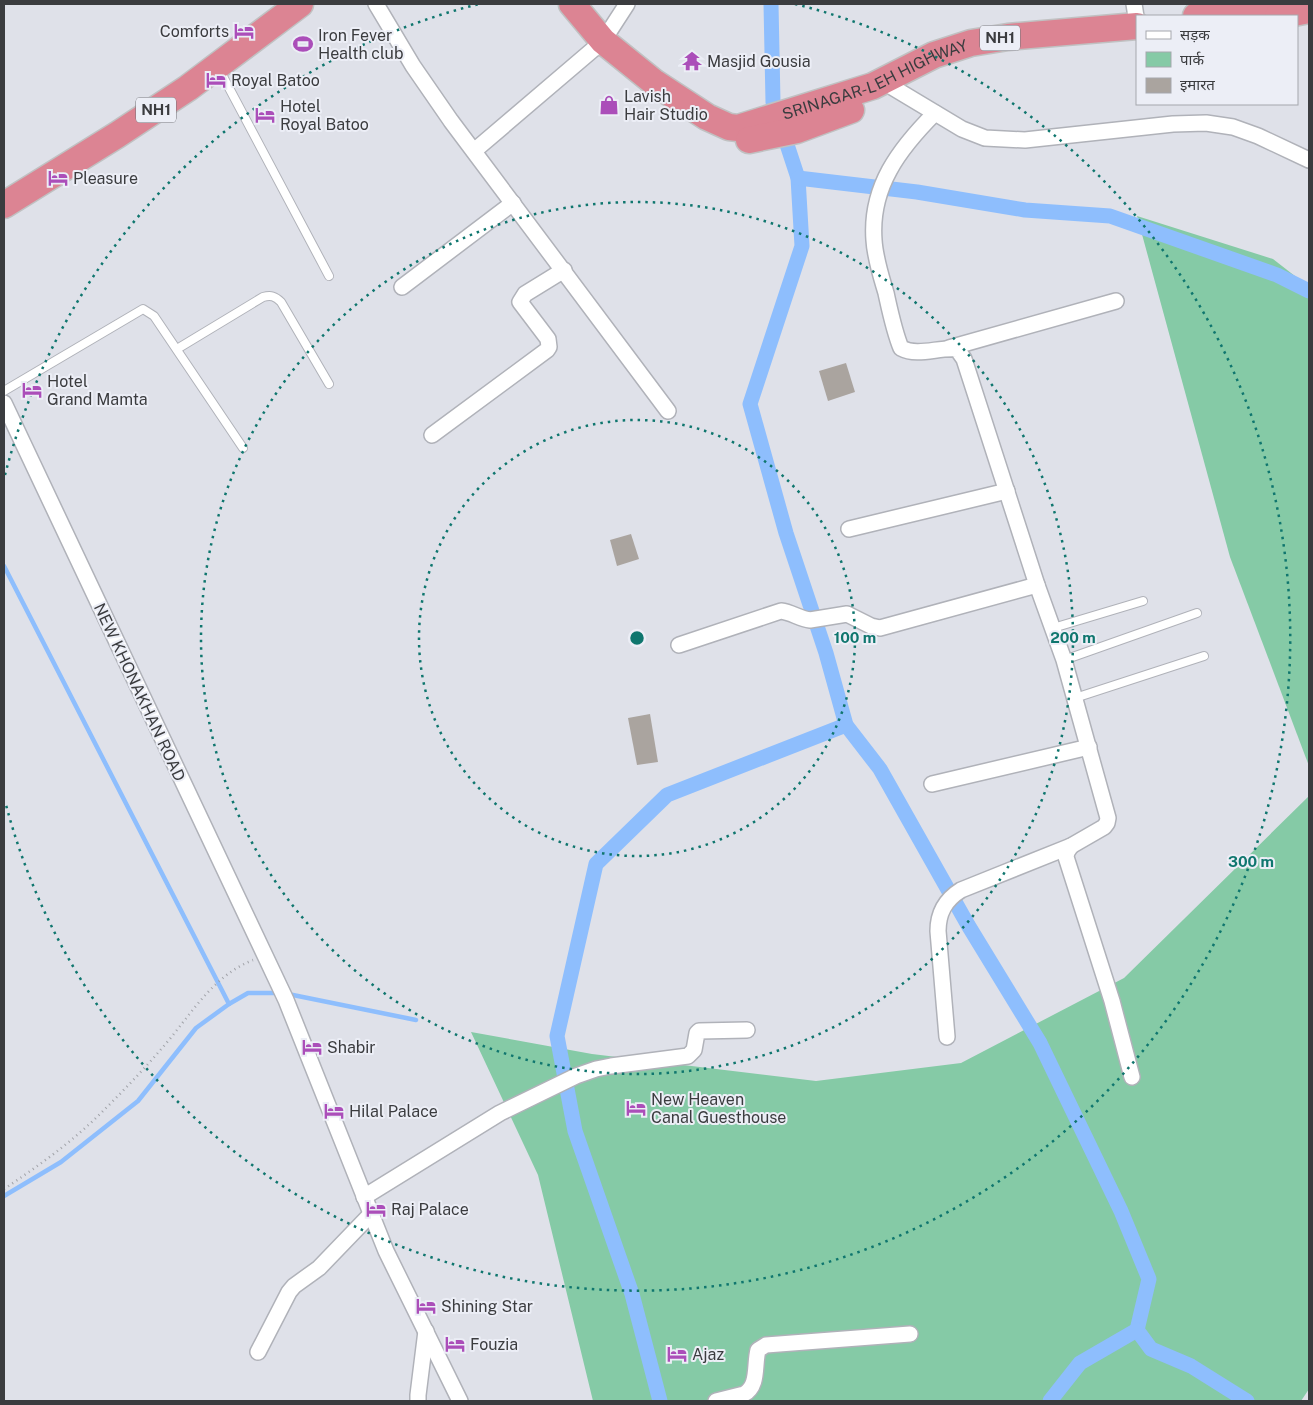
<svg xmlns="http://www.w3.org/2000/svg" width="1313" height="1405" font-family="'Public Sans','Noto Sans Devanagari',sans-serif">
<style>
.green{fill:#85caa6}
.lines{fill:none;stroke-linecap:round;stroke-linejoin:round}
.stream{stroke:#8ebefd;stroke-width:4.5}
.canal{stroke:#8ebefd;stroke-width:15}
.building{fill:#aaa49f}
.service-casing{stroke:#b0b2b9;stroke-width:10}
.minor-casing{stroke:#b0b2b9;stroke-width:18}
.trunk-casing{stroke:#c0c1c2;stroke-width:29}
.path{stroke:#a1a3a9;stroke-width:2.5;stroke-dasharray:1 4;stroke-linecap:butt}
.service{stroke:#fff;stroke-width:8}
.minor{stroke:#fff;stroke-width:15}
.trunk{stroke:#dc8493;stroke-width:26}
.ring{fill:none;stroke:#0f766e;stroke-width:2.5;stroke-dasharray:2.5 5}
.labels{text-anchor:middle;stroke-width:4;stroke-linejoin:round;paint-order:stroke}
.shield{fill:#eceef6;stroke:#707176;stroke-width:1}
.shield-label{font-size:15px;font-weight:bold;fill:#3b3c3f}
.poi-label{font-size:16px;fill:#3b3c3f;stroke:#eceef6;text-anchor:start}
.street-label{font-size:16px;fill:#3b3c3f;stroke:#eceef6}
.centre{fill:#0f766e;stroke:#eceef6;stroke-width:2.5}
.ring-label{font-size:15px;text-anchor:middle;font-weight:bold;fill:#0f766e;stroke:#eceef6;stroke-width:4;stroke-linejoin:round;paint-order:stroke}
</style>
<rect width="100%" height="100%" fill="#dfe1e9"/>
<g class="green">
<path d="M1137 216 1273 259 1309 287V766L1230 557Z"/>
<path d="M1309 796V1389L1301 1401H593L538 1175 471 1032 592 1054 816 1081 961 1063 1124 978Z"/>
</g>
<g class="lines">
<g class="stream">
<path d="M4 566 229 1004"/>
<path d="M288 994 416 1020"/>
<path d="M4 1196 61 1162 138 1101 196 1028 229 1004 248 993H280"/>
</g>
<g class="canal">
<path d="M771 4 773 102 798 178 802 246 750 404 786 533 826 653 846 725 880 769 968 925 1040 1043 1121 1211 1149 1279 1137 1330 1151 1349 1191 1366 1247 1401"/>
<path d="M798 178 917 192 1025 210 1110 216 1277 275 1309 291"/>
<path d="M660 1401 632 1294 575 1131 557 1036 596 864 667 795 846 725"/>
<path d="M1050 1401 1080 1363 1137 1330"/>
</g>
</g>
<g class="building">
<path d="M846 363 855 392 828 401 819 371Z"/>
<path d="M631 534 639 559 617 566 610 540Z"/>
<path d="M650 714 658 762 637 765 628 718Z"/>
</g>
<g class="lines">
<defs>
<g id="service">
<path d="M219 69 329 276"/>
<path d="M177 349 263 297C271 295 275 296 281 302L329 384"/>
<path d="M4 391 143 309 154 316 243 448"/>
<path d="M1053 628 1143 601"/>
<path d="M1064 660 1197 613"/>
<path d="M1075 698 1204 656"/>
</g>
<g id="minor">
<path d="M376 4 413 66 451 121 668 411"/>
<path d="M1134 4 1137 23"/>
<path d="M882 81 962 129 985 138 1025 140 1173 124 1206 123 1233 127 1258 136 1309 160"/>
<path d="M935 113C899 149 870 187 874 240 875 258 881 276 886 293 890 311 894 331 901 348 918 357 938 347 957 349L964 359 1037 585 1064 660 1108 818 1107 823 1104 827 1071 846 961 890C945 900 938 913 938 931L947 1037"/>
<path d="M474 151 603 41 627 4"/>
<path d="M402 287 513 203"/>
<path d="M949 348 1116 301"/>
<path d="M4 403 286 1000 386 1251 460 1401"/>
<path d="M432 435 547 350 549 347 548 339 520 302 525 294 564 270"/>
<path d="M849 529 1007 491"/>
<path d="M679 645 781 611C791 612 800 619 810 620L847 614 871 626 880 628 1037 585"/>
<path d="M932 784 1089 747"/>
<path d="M1071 846 1067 852 1066 857 1112 1001 1132 1077"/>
<path d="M364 1197 500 1113 576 1076 596 1069 611 1066 688 1056 694 1050 697 1033 699 1031 747 1030"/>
<path d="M258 1352 289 1292 294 1286 319 1268 371 1214"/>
<path d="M418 1401V1395L426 1331"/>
<path d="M716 1401 744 1394C759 1386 754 1365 758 1350L766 1345 910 1334"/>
</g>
<g id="trunk">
<path id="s1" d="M572 4 603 41 655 83 707 117 729 127 738 128 873 86 934 55 971 43 1008 37 1137 26"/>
<path d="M1196 16 1262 4"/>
<path d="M1278 16 1309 10"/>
<path d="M749 140 797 130 851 110"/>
<path d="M4 205 117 135 188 88 300 4"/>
</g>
</defs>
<use href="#service" class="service-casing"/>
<use href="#minor" class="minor-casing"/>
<use href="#trunk" class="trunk-casing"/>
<path class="path" d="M4 1189C40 1165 76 1139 106 1108 126 1088 145 1068 163 1047 191 1015 212 976 253 960"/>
<use href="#service" class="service"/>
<use href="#minor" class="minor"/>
<use href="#trunk" class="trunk"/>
</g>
<g class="ring">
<circle cx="637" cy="638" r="218"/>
<circle cx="637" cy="638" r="436"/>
<path d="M5 475A653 653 0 0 1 479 4M795 4A653 653 0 1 1 5 801"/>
</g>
<defs>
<symbol id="hotel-bare" viewBox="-9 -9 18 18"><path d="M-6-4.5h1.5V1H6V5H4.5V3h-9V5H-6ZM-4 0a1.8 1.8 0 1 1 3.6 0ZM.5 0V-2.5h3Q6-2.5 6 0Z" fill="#ab4eb9" stroke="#eceef6" stroke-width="2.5" paint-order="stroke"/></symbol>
<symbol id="stadium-bare" viewBox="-9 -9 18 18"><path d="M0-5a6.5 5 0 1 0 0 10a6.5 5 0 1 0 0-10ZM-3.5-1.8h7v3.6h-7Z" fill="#ab4eb9" stroke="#eceef6" stroke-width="2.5" paint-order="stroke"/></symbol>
<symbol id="temple-bare" viewBox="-9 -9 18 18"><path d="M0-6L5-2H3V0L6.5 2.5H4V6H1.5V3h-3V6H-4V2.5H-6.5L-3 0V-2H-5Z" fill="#ab4eb9" stroke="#eceef6" stroke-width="2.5" paint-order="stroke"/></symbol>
<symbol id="shop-bare" viewBox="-9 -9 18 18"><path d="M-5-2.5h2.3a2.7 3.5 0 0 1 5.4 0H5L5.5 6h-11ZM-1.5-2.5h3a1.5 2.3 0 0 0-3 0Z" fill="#ab4eb9" stroke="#eceef6" stroke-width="2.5" paint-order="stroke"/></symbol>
</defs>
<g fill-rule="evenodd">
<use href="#hotel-bare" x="230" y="17" width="28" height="28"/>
<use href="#stadium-bare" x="289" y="30" width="28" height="28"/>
<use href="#temple-bare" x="678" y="47" width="28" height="28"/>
<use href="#hotel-bare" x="202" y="66" width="28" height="28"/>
<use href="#shop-bare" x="595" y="91" width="28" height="28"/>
<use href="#hotel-bare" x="251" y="101" width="28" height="28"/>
<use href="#hotel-bare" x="44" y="164" width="28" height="28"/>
<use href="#hotel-bare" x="18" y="376" width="28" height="28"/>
<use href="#hotel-bare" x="298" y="1033" width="28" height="28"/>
<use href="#hotel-bare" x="622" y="1094" width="28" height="28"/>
<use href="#hotel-bare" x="320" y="1097" width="28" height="28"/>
<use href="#hotel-bare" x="362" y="1195" width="28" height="28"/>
<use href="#hotel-bare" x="412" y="1292" width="28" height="28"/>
<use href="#hotel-bare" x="441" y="1330" width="28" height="28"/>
<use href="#hotel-bare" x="663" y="1340" width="28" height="28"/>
</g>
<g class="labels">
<g class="shield">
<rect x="980" y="25.5" width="40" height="25" rx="4"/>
<rect x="136" y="97.5" width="40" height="25" rx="4"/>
</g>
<g class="shield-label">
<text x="1000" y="43">NH1</text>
<text x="156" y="115">NH1</text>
</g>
<g class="poi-label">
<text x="229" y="37" text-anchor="end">Comforts</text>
<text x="318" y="41">Iron Fever<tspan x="318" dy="18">Health club</tspan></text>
<text x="707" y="67">Masjid Gousia</text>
<text x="231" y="86">Royal Batoo</text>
<text x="624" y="102">Lavish<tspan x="624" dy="18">Hair Studio</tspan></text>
<text x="280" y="112">Hotel<tspan x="280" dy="18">Royal Batoo</tspan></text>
<text x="73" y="184">Pleasure</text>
<text x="47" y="387">Hotel<tspan x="47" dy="18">Grand Mamta</tspan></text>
<text x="327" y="1053">Shabir</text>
<text x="651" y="1105">New Heaven<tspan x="651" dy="18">Canal Guesthouse</tspan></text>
<text x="349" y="1117">Hilal Palace</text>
<text x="391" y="1215">Raj Palace</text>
<text x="441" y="1312">Shining Star</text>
<text x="470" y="1350">Fouzia</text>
<text x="692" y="1360">Ajaz</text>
</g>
<g class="street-label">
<text dy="6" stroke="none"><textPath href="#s1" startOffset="356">SRINAGAR-LEH HIGHWAY</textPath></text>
<text transform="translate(140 692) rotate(65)" y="6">NEW KHONAKHAN ROAD</text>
</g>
</g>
<circle cx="637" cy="638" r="8" class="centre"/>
<g class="ring-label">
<text x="855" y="643">100 m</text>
<text x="1073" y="643">200 m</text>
<text x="1251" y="867">300 m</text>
</g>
<rect width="1313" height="1405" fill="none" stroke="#3b3c3f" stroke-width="10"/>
<rect x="1136" y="15" width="162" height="90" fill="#eceef6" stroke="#a5a7ad"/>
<rect x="1146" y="31" width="25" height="8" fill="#ffffff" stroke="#a5a7ad"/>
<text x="1180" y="40" font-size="15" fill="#3b3c3f">सड़क</text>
<rect x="1146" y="52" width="25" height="15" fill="#85caa6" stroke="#a5a7ad"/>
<text x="1180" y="65" font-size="15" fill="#3b3c3f">पार्क</text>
<rect x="1146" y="78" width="25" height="15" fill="#aaa49f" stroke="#a5a7ad"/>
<text x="1180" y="90" font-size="15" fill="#3b3c3f">इमारत</text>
</svg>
